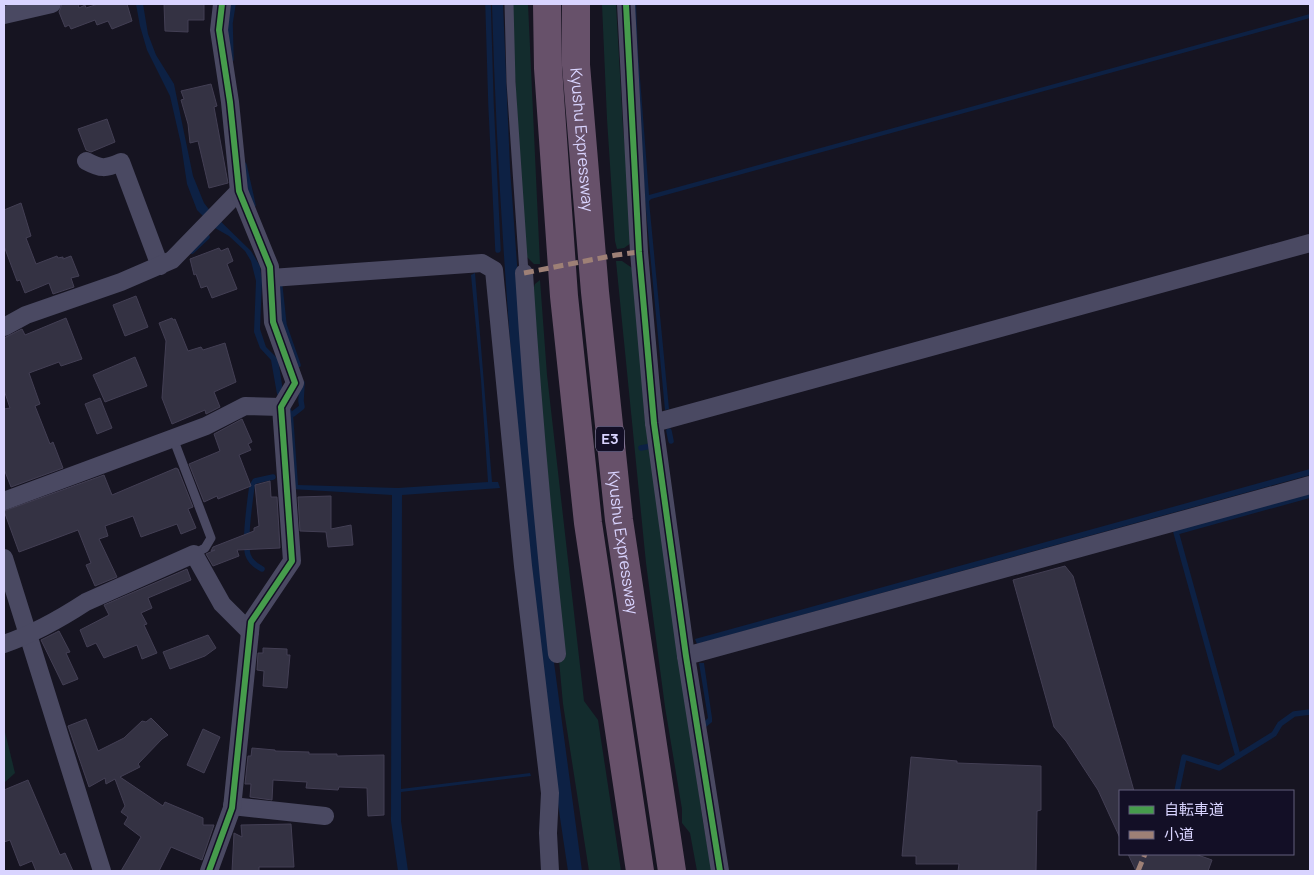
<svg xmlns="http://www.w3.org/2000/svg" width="1314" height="875" font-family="Manrope,'Noto Sans JP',sans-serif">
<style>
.green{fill:#132c2d}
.water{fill:#0d2144}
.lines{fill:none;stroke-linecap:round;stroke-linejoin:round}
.stream{stroke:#0d2144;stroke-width:5.5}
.building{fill:#343243;stroke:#433f54}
.lane{stroke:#4a4962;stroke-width:9}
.street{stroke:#4a4962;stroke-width:18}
.highway{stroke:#67516a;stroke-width:28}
.quiet{stroke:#9e8076;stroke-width:5;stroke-dasharray:10 5;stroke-linecap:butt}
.cycleway-casing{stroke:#130f26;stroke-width:9}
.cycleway{stroke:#469c4c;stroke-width:6}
.labels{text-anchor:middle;stroke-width:4;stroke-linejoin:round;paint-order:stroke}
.shield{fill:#130f26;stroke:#9e99be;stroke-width:1}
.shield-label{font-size:15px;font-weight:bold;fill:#d9d4ff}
.street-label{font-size:16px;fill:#d9d4ff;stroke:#130f26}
</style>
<rect width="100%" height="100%" fill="#161421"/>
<g class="green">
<path d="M511 4H528L540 264H534L525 255Z"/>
<path d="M602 4H616L623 128 634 241 624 248 617 249 615 241 607 119Z"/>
<path d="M616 261H622L635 270 644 412 703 822 712 871H697L690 833 682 823V809L665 707 646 563Z"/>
<path d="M540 280 547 375 584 701 598 720 621 871H589L563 704 547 529 531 296 535 284Z"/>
<path d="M4 728 15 773 4 783Z"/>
</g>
<g class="water">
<path d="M136 4H143L148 34 156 55 174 84 193 176 204 203 211 212 251 251 260 266 262 281 260 329 266 347 278 359 283 391 293 414 298 485 398 488 488 482 481 380 471 275 475 273 492 482H498L500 488 402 495 401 789 530 773 531 776 401 792V821L408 871H398L391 821 392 495 291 489 287 409 277 394 271 360 260 348 254 332 256 281 251 261 245 251 229 236 215 228 197 210 187 184 181 144 170 96 147 50 140 26Z"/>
<path d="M492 4H503L510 168 524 360 553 655 582 871H568C540 691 522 509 509 327 501 220 495 112 492 4Z"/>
<path d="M632 4H636L638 52 649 195 1310 14V18L651 199 649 201 669 409 665 410 645 200Z"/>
<path d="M1310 469V475L697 644 695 639Z"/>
<path d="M699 663H704L712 718V722L706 727 703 723 708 718Z"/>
</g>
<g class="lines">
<g class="stream">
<path d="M488 4 491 104 498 250"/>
<path d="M231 59 230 23 233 4"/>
<path d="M244 165 253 205"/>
<path d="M192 251 207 237"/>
<path d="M279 279 284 325 298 365"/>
<path d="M293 414 302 407 301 401 302 383"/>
<path d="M669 431 671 441"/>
<path d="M641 448 651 446"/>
<path d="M262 569C256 566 250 561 248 555 244 543 250 500 252 486L255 481 273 477"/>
<path d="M1238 756 1176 532 1310 495"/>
<path d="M1177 791 1184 757 1219 768 1274 734 1280 724 1294 714 1310 712"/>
</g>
</g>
<g class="building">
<path d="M62 4H78L79 8 85 5 86 8 98 4H127L132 21 112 29 108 21 97 25 95 20 71 29 69 25 65 27 59 12Z"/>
<path d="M164 4H204V20H188V32L165 31Z"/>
<path d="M211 84 217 106 214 107 228 183 209 188 198 141 190 143 188 124 181 100 184 99 181 91Z"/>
<path d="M107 119 115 142 91 152 86 150 78 129Z"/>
<path d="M21 203 31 236 26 238 36 264 57 256 58 258 63 257V259L71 256 79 276 71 278 74 287 53 294 49 283 25 293 20 280 17 281 4 246V210Z"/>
<path d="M219 248 221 251 228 248 233 261 227 264 237 289 212 298 207 286 201 288 196 274 194 275 190 259Z"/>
<path d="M136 296 148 327 125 336 113 305Z"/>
<path d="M66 318 82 359 61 366 59 362 29 373 40 404 35 406 50 444 53 442 63 468 11 487 4 469V409L10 408 4 390V338L22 329 25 335Z"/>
<path d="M172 318 173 320 175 319 188 351 201 347 203 350 225 343 236 382 214 392 220 407 206 414 205 410 172 424 162 398 166 341 159 323Z"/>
<path d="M135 357 147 386 105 402 93 375Z"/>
<path d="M100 398 112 428 97 434 85 404Z"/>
<path d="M242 419 252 442 248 444 251 450 239 455 251 486 218 499 217 496 204 502 189 464 220 451 214 434Z"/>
<path d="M176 468 178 469 193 507 188 509 196 528 181 534 177 524 141 537 133 516 105 526 108 536 99 539 117 577 95 586 86 565 91 563 78 530 19 552 4 511 104 475 112 495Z"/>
<path d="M270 481 271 497H277L280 548 237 550 239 556 213 566 206 554 215 550 211 551 213 547 254 531V528L259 526 255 485Z"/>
<path d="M331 496V529L351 525 353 545 328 547 326 532 300 531 298 497Z"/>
<path d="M1065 566 1073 576 1134 791H1120V838L1098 790 1066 741 1054 727 1013 580Z"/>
<path d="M187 569 191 580 148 598 152 608 141 613 147 624 144 625 157 653 142 659 137 645 104 658 96 643 87 647 80 630 109 615 104 605Z"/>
<path d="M59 631 70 652 66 653 78 679 63 685 41 640Z"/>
<path d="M208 635 216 648 205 656 170 669 163 652Z"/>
<path d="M263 648 287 649V655H290L287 688 263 686 264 671 257 670 258 653H263Z"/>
<path d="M151 718 168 735 162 739 138 764 140 767 120 777 163 806 165 802 203 818V825H214L202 860 171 847 159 871H121L141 837 124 824 128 817 121 812 125 806 115 779 106 784 105 778 89 787 68 726 86 719 98 751 124 738 142 721 146 722Z"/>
<path d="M203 729 220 737 204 773 187 765Z"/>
<path d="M252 748 275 750V751L309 752V754H337V756L384 755V815L368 816 367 788 339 787 338 790 306 788 307 782 273 780 272 800 250 797 251 784H245L248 756H251Z"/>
<path d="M911 757 957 761V763L1041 766V810L1037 811 1036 871H958L959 864H916V856H902Z"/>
<path d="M28 780 60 855 65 853 73 871H36L32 861 20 866 10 840 4 842V790Z"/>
<path d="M291 824 294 867H259V871H232L234 833 242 837 241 825Z"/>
<path d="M1128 854H1195L1212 860 1208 871H1136Z"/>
</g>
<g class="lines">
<g class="lane">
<path d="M509 4 511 82 524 273"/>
<path d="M173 438 211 538 205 548 194 554"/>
</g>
<g class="street">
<path d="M626 4 639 252 654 423 686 656 720 871"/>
<path d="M4 15 52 4"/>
<path d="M86 161C101 169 105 169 121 162L160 266"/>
<path d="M524 273C532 401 543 527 557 654"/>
<path d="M271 278 482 263 494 270 523 566 550 793 548 833 550 871"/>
<path d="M4 327 26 315 121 282 172 260 239 191"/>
<path d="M654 423 1310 243"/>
<path d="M4 501 206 426 245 406 281 407"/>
<path d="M4 558 102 871"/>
<path d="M4 644C33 634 60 619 86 602L194 554 222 604 250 632"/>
<path d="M686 656 1310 485"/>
<path d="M232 806 325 816"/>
<path d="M209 871 232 808 251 622 292 561 281 407 295 383 273 322 270 267 239 191 230 102 219 30 222 4"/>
</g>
<g class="highway">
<path d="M547 4 548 68 564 296 588 523 640 871"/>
<path id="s1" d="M576 4V65L595 292 619 520 672 871"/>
</g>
<g class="quiet">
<path d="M524 273 616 255 639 252"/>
<path d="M1138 871 1145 854"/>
</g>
<defs>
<g id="cycleway">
<path d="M626 4 639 252 654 423 686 656 720 871"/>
<path d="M209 871 232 808 251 622 292 561 281 407 295 383 273 322 270 267 239 191 230 102 219 30 222 4"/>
</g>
</defs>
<use href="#cycleway" class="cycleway-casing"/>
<use href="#cycleway" class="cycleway"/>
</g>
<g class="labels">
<rect class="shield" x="596" y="426.5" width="28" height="25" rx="4"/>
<g class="shield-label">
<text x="610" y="444">E3</text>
</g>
<g class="street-label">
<text dy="6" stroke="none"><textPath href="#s1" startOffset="136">Kyushu Expressway</textPath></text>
<text dy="6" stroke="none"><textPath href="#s1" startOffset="541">Kyushu Expressway</textPath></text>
</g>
</g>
<rect width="1314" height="875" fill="none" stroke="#d9d4ff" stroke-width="10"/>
<rect x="1119" y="790" width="175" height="65" fill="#130f26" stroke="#625e7d"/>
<rect x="1129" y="806" width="25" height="8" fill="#469c4c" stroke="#625e7d"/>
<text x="1164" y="815" font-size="15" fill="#d9d4ff">自転車道</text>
<rect x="1129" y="831" width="25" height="8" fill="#9e8076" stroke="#625e7d"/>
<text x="1164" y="840" font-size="15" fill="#d9d4ff">小道</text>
</svg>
